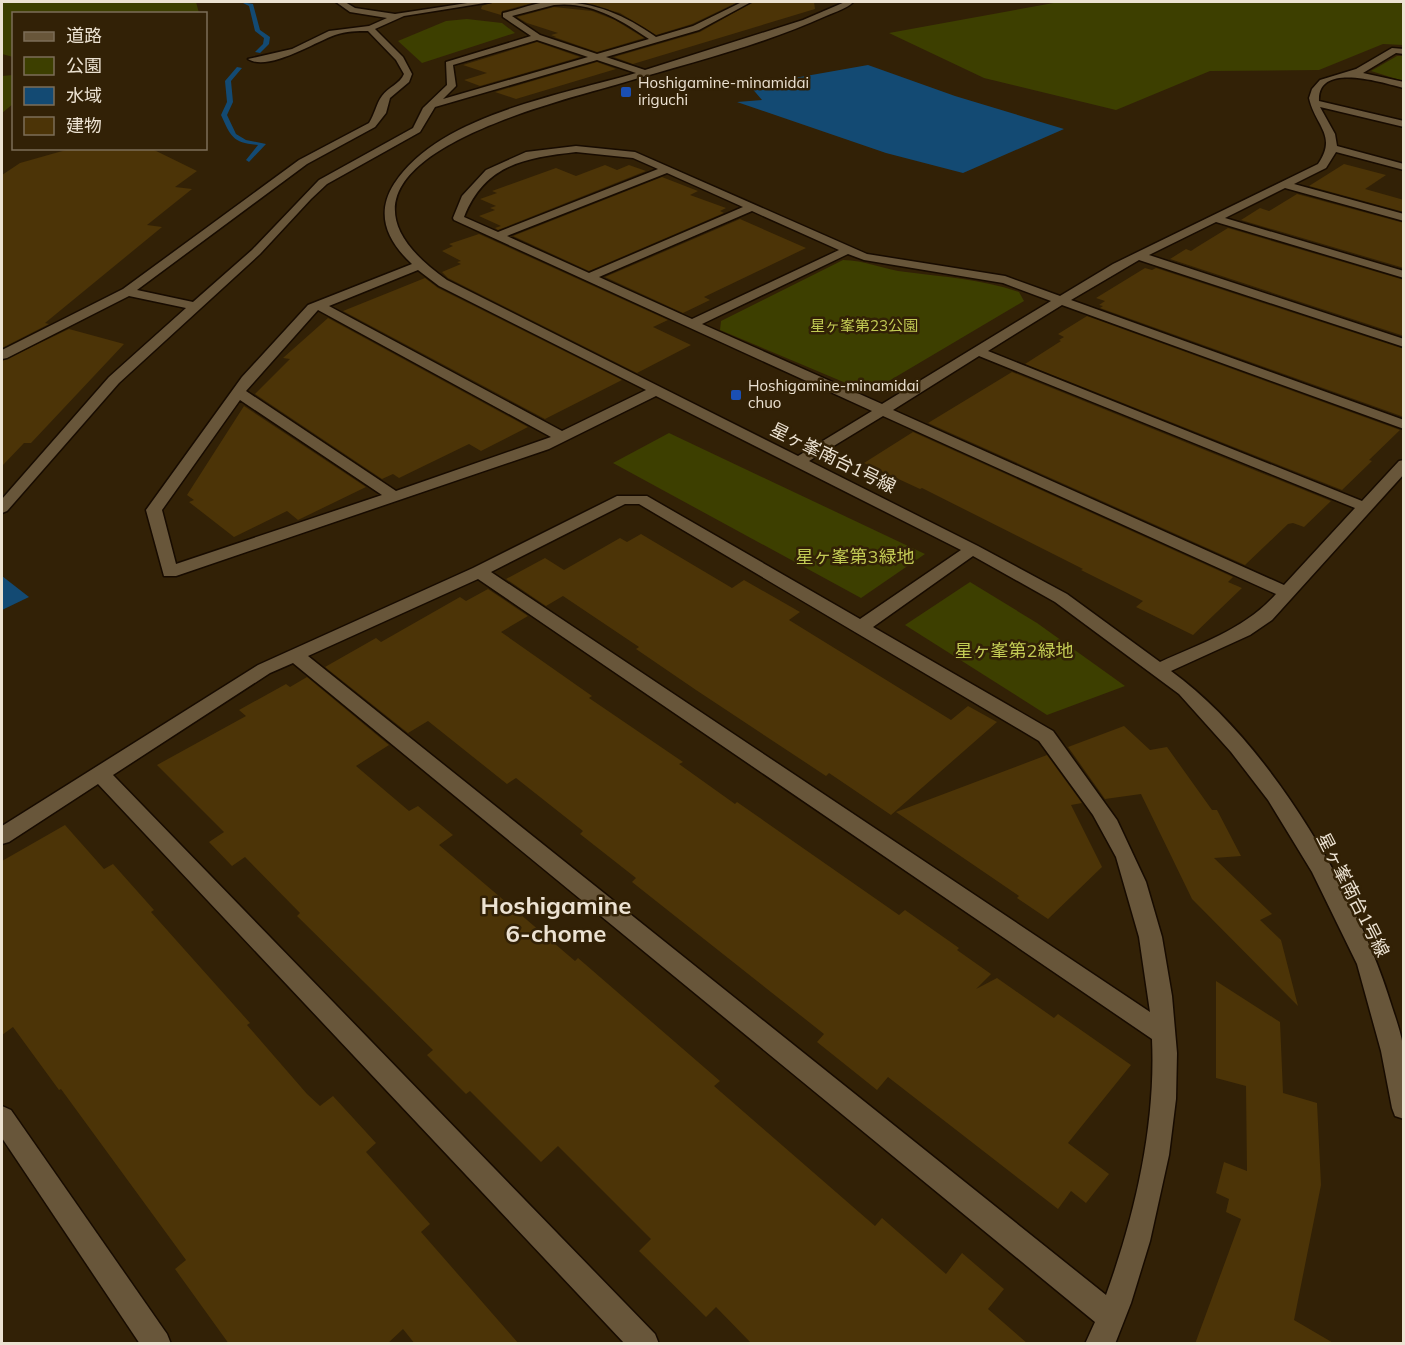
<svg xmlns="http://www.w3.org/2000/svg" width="1405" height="1345" font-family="Mulish,'Noto Sans JP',sans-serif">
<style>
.green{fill:#3d3f00}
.water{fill:#134a73}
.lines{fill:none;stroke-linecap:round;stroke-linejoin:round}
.stream{fill:#134a73;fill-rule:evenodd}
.building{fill:#4c3407}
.minor-casing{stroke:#170b00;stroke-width:3}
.minor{fill:#68563a;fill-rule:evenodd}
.transit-dot{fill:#1a4fb4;stroke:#322106;stroke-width:2}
.labels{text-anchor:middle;stroke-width:5;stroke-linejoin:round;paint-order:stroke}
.far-poi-label{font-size:15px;fill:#ece2d2;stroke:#322106;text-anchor:start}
.far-park-label{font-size:15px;fill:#c2ca54;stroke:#322106}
.street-label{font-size:18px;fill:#ece2d2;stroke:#322106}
.park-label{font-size:18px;fill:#c2ca54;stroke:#322106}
.near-neighbourhood-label{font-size:24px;font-weight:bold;fill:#ece2d2;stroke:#322106}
</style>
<rect width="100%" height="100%" fill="#322106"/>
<g class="green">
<path d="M2 2H196L199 13 14 14 13 57 2 54Z"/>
<path d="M1059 2H1400L1403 6V45L1383 44 1319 70 1210 71 1116 110 984 78 889 33Z"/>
<path d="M467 19 502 23 515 33 422 63 398 41 446 21Z"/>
<path d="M1397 56H1403V81L1371 71Z"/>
<path d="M13 75V104L2 113V76Z"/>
<path d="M843 260C864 260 885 270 906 272 945 277 981 279 1019 292L1024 301 877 388 860 389 720 330 721 321Z"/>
<path d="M669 433 925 554 861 598 613 463Z"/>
<path d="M970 582 1037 623 1125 686 1047 715 905 625Z"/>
</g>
<g class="water">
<path d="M868 65 955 96 1064 129 963 173 886 153 737 102 762 100 750 86Z"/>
<path d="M2 576 29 597 2 610Z"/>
</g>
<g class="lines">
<g class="stream">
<path d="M241 2 253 4 260 30 270 37 269 44 260 53 255 52 263 44 264 38 255 31 249 6Z"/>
<path d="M237 67 242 68 231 81 233 102 227 115 236 134 246 140 266 144 249 162 246 160 258 145C233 143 231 137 221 115L227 102 225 81Z"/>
</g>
</g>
<g class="building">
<path d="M493 2H536L502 11 501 15 481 9 482 6Z"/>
<path d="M580 2H738L692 24 656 35 620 13Z"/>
<path d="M753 2H814L815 9 633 64 614 57 700 32Z"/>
<path d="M554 7 592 11 615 20 644 38 597 52 554 37H556L551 35 558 33 527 23 517 17Z"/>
<path d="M537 42 580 57 480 86 464 80 487 73 463 65Z"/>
<path d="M597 62 616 69 516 99 495 92Z"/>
<path d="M73 148H150L197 171 175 187 192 189 147 225 162 227 45 323 49 324 2 348V175L20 163Z"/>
<path d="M1344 164 1386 175 1365 189 1404 200V212L1309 186Z"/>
<path d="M605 165 617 170 629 165 646 171 498 230 495 228 501 226 479 216 495 210 490 208 496 206 480 199 497 193 492 191 556 168 576 176Z"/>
<path d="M662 177 698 191 690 195 726 208 720 211 724 213 589 271 513 236Z"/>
<path d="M1297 194 1404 223V268L1241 220 1260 208 1269 211Z"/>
<path d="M740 219 806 248 704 297 710 300 683 313 605 277Z"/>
<path d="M1228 228 1404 280V336L1170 259 1186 249 1191 251 1197 247Z"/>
<path d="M479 234 668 320 653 327 691 345 637 373 448 278 442 272 461 264 457 262 461 261 442 251 453 246 449 244Z"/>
<path d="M1145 268 1152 270 1156 268 1404 349V417L1100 308 1103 306 1099 305 1105 301 1096 298Z"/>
<path d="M425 278 438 288 622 380 545 419 343 311Z"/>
<path d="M1087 316 1400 430 1369 460 1372 461 1342 490 1025 364 1061 341 1059 340 1064 337 1058 334Z"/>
<path d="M328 318 528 427 481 451 469 444 399 478 393 474 382 479 255 394 290 359 283 358Z"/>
<path d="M69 329 124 344 31 443H24L2 466V361Z"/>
<path d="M1012 372 1331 501 1304 527 1293 523 1288 524 1245 565 928 423Z"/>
<path d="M244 406 366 487 298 520 287 511 234 537 189 502 194 500 187 495Z"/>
<path d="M913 432 1233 577 1228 582 1242 588 1193 635 1136 607 1143 601 1081 570 1083 569 922 488 920 489 864 463Z"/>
<path d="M641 534 732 588 744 580 800 612 789 620 951 720 968 706 997 722 891 815 829 773 826 776 696 690 636 649 639 647 563 596 546 606 506 579 545 558 564 570 620 538 627 542Z"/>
<path d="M488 589 528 616 501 632 592 696 589 698 683 762 679 764 735 804 737 802 899 915 905 910 959 948 957 950 991 974 976 989 997 978 1054 1018 1058 1014 1131 1065 1068 1143 1109 1174 1086 1203 1071 1191 1058 1209 888 1077 877 1090 817 1042 824 1034 632 882 636 878 580 834 583 831 516 778 507 784 428 721 408 733 325 667 376 638 381 642 460 597 466 601Z"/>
<path d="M307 677 389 745 356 766 409 811 418 806 453 835 439 845 575 961 578 958 720 1081 714 1086 875 1226 882 1218 946 1274 962 1253 1004 1289 988 1309 1028 1344H752L716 1307 706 1317 639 1251 651 1239 558 1146 541 1162 470 1091 466 1094 427 1055 433 1050 297 916 300 913 245 857 232 866 209 842 224 832 157 765 246 716 239 710 286 684 290 687Z"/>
<path d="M1124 726 1150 750 1167 747 1212 810H1217L1241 856 1214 858 1272 914 1260 920 1281 940 1298 1006 1192 899 1141 794 1105 799 1068 747Z"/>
<path d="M1047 755 1082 803 1071 805 1102 867 1048 919 1017 898 1019 896 896 812Z"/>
<path d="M65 825 104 869 113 864 154 910 151 912 250 1023 247 1025 307 1094 320 1106 333 1096 376 1143 366 1152 430 1224 421 1232 519 1344H415L403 1329 387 1344H229L175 1269 186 1260 61 1089 59 1090 13 1027 2 1035V861Z"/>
<path d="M1216 981 1280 1022 1283 1093 1317 1103 1321 1185 1294 1320 1335 1344H1195L1241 1219 1226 1212 1229 1199 1216 1193 1224 1162 1247 1171 1246 1086 1216 1078Z"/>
</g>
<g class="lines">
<defs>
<g id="minor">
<path d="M336 2H345L355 8 395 14 474 2H491L404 16 375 29 403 57 412 74 409 82 390 98 386 113 375 127 307 164 137 290 193 302 252 250 319 180 413 128 423 108 447 85 446 62 531 36 503 17V13C518 10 533 3 548 2 591 0 623 14 656 37L693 26 742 2H751L699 30 606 57 645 70 803 20 845 2H853C848 8 835 12 826 16 762 45 690 63 622 83 542 106 286 167 447 280L798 456 872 411 454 220 453 218 462 196 486 170 526 152 576 146 635 152 867 254 1005 276 1060 296 1113 264 1318 164C1338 135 1315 126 1309 98L1312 89 1320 80 1356 69 1392 48 1404 49V54L1396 53 1363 73 1404 82V88C1383 83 1317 61 1319 101L1404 121V127L1320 107 1335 134 1337 146 1404 164V170L1336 152 1326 168 1294 184 1404 214V221L1285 188 1225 218 1404 271V278L1216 222 1149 255 1404 339V347L1139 260 1071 300 1404 420V429L1062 305 988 351 1362 501 1399 461 1404 460V474L1272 620 1250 635 1171 671C1268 741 1358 893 1392 1007 1396 1019 1401 1033 1403 1046 1405 1069 1404 1096 1404 1119L1395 1116 1392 1108 1381 1051 1357 964 1312 872 1268 800 1231 752 1179 694 1055 602 973 556 873 627 1053 731 1117 820 1146 882 1162 937 1172 996 1177 1053 1176 1099 1169 1155 1150 1241 1131 1303 1115 1344H1085L1095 1322 293 663 270 673 113 775 655 1334 659 1344H625L98 784 9 842 2 844V826L258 665 473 568 617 496H647L860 619 961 550 656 396 549 449 176 576H164L146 510 242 377 308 305 412 264C387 241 375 214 394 184 438 115 562 95 636 73L597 60 435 107 420 132 327 184 311 199 260 254 119 383 7 511 2 513V499L109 377 186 308 129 296 7 358 2 359V350L123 289 299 160 369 123C375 114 376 104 382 96 388 87 400 84 404 74L396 60 368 31C357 31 346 31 335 35 315 42 268 72 248 59L292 49 329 31 369 26 387 18 350 12ZM554 5C590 1 620 19 649 39L597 54 540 35 512 16ZM537 40 588 57 443 99 456 86 453 65ZM576 152 633 158 658 169 498 232 464 217C485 164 525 158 576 152ZM667 173 743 207 589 273 507 236ZM752 211 839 250 692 319 599 277ZM848 254 864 260 1003 283 1051 301 882 404 702 324ZM418 270 439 286 646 390 562 431 329 306ZM318 310 551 437 396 491 246 391ZM979 356 1355 508 1284 585 893 410ZM240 400 382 495 176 564 162 510ZM883 416 1276 594C1245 629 1202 643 1160 662L1067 594 978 546 809 461ZM625 504H639L1039 741 1093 815 1116 857 1139 937 1150 1012 491 572ZM478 579 1152 1039C1156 1125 1135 1215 1106 1295L308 656Z"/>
<path d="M2 1106 11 1110 167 1334 171 1344H140L2 1138Z"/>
</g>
</defs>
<use href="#minor" class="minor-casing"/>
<use href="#minor" class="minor"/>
</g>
<g class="transit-dot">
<rect x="620" y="86" width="12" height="12" rx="3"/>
<rect x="730" y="389" width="12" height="12" rx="3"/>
</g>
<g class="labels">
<g class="far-poi-label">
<text x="638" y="88">Hoshigamine-minamidai<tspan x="638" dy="17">iriguchi</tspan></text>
<text x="748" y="391">Hoshigamine-minamidai<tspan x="748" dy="17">chuo</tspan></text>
</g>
<g class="far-park-label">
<text x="864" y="331">星ヶ峯第23公園</text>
</g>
<g class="street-label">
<text transform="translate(833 458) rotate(26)" y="6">星ヶ峯南台1号線</text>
<text transform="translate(1353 895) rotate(63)" y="6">星ヶ峯南台1号線</text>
</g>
<g class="park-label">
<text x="855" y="563">星ヶ峯第3緑地</text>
<text x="1014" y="657">星ヶ峯第2緑地</text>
</g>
<g class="near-neighbourhood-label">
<text x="556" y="914">Hoshigamine<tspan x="556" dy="28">6-chome</tspan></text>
</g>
</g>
<rect width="1405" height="1345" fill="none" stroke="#ece2d2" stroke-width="6"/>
<rect x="12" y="12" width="195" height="138" fill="#322106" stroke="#7c6e58" stroke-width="1.5"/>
<rect x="24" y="32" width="30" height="9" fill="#68563a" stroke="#7c6e58" stroke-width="1.5"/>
<text x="66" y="42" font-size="18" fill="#ece2d2">道路</text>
<rect x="24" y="57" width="30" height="18" fill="#3d3f00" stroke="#7c6e58" stroke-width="1.5"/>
<text x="66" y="72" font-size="18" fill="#ece2d2">公園</text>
<rect x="24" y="87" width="30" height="18" fill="#134a73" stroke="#7c6e58" stroke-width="1.5"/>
<text x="66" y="102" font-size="18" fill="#ece2d2">水域</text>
<rect x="24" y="117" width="30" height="18" fill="#4c3407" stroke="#7c6e58" stroke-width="1.5"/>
<text x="66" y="132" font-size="18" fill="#ece2d2">建物</text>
</svg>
